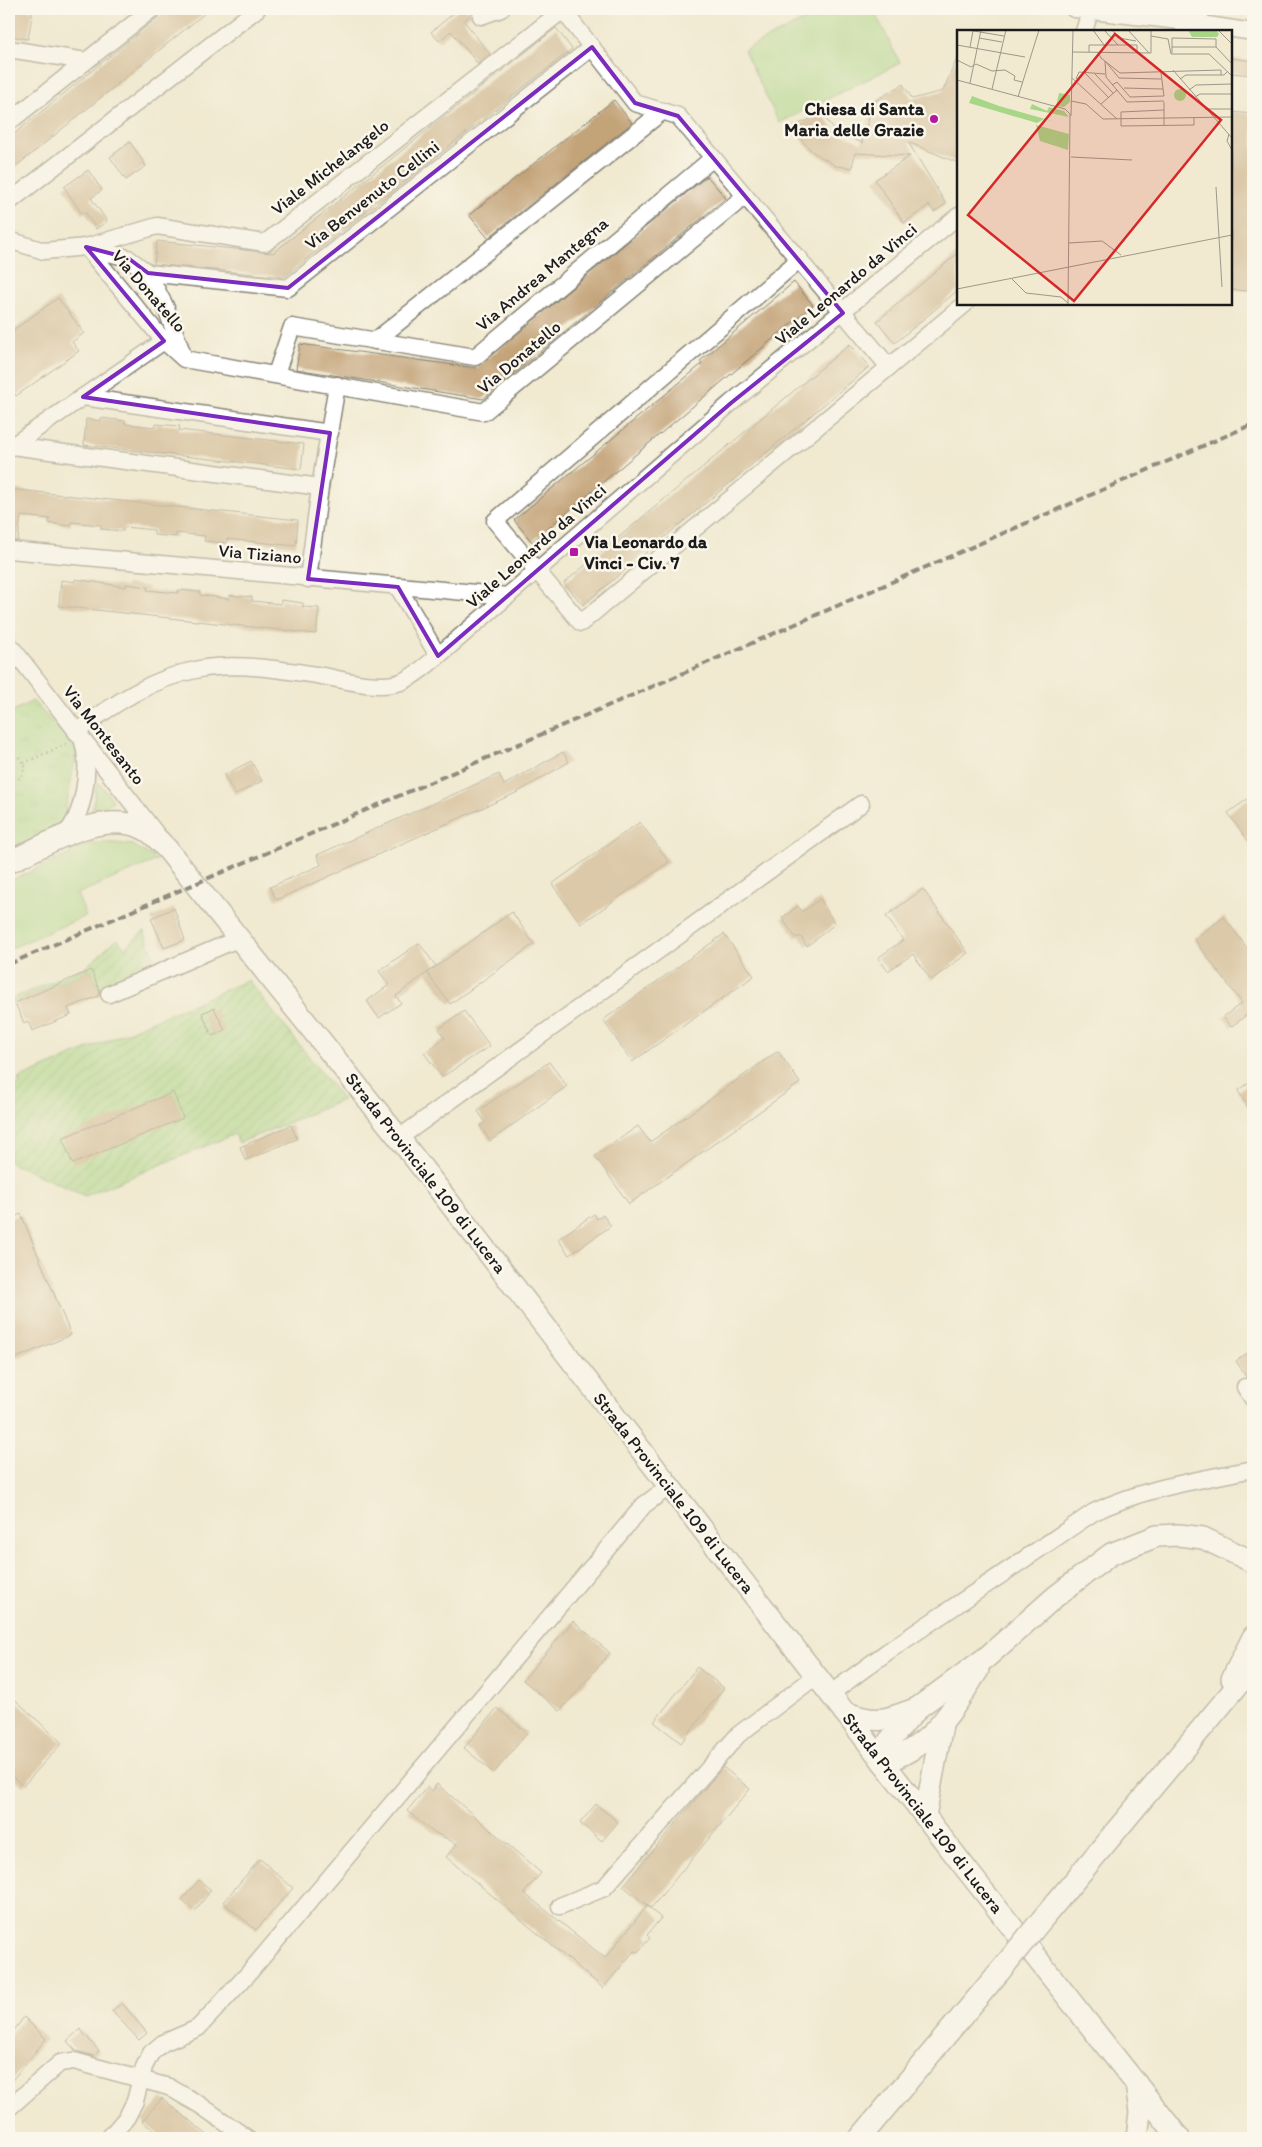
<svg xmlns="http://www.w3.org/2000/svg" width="1262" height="2147" font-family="Itim,sans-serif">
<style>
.grass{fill:#a7d786;stroke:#627a51}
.park{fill:url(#park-tufts);stroke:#627a51}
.garden{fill:url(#garden-furrows);stroke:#627a51}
.building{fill:#c3a378}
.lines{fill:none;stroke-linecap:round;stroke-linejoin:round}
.minor-casing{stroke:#868376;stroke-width:19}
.major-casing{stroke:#868376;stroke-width:24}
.path{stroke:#868376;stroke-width:3;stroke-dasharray:1 4;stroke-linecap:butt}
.minor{stroke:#fff;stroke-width:16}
.major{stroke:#fff;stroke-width:21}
.rail{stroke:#1c1c1c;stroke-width:4;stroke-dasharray:8 4;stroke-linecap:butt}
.major-bridge-casing{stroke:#868376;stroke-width:24;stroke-linecap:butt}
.major-bridge{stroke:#fff;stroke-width:21}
.marked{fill:none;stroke:#7b2cbf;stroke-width:4;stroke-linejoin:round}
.poi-dot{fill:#b5179e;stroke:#fbf7ec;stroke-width:2}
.labels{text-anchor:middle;stroke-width:5;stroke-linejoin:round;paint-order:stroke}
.poi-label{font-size:18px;font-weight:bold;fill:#1c1c1c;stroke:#fbf7ec;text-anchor:end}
.street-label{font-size:18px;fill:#1c1c1c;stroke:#fbf7ec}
.inset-road{fill:none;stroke:#9c9889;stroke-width:1}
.view{fill:#d62828;fill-opacity:0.15;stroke:#d62828;stroke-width:2.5}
.inset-edge{fill:none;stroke:#1c1c1c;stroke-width:2.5}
</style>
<defs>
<pattern id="park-tufts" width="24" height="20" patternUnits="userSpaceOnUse" patternTransform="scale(1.25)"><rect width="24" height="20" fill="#a7d786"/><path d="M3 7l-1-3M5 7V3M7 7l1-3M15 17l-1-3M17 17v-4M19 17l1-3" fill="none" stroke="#8fb873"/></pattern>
<pattern id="garden-furrows" width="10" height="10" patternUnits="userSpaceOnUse" patternTransform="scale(1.25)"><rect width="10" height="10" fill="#a7d786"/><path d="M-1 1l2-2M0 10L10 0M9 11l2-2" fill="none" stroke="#8fb873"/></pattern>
</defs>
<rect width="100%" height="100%" fill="#fbf7ec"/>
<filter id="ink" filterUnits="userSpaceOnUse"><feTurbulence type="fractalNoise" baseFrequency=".02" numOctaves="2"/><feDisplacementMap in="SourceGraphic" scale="10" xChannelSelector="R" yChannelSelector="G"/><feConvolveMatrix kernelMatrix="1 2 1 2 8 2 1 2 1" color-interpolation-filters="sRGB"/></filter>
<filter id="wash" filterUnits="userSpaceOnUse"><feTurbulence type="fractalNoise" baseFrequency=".0096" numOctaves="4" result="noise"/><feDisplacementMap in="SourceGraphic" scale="20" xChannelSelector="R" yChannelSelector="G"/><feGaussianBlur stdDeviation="1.12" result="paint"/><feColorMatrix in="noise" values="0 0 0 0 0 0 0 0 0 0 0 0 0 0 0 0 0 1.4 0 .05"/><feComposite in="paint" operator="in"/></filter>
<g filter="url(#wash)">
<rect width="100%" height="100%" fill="#f1ead1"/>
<g class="grass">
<path d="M827 9H873L900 63 779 123 744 50Z"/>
<path d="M99 783 113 800 111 803 94 811 92 810 97 784Z"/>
<path d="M105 842 133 845 157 860 77 894 86 916 9 949V881L70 854 69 851 87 845Z"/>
<path d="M86 967 88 971 9 1005V1000Z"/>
</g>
<path class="park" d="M33 701 77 749 64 819 52 830 9 850V713Z"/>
<g class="garden">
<path d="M144 931 158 966 100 991 91 970 88 971 86 967 117 939 125 948Z"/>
<path d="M248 980 343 1100 239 1143 235 1134 85 1196 9 1162V1089L20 1084 18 1079Z"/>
</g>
<g id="blocks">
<g class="building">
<path d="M9 9 33 10 28 39 9 36Z"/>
<path d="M168 9H210L9 172V138Z"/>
<path d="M459 9H467L471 14 464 21 490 54 478 64 451 31 439 41 431 32Z"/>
<path d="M556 28 572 49 284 277 154 264 157 241 273 253Z"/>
<path d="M958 56V163L908 142 946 204 934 212 929 205 904 223 875 180 910 156 855 153 852 168 836 166 813 152 803 142 794 126 822 114 836 132 862 143 863 131 867 130 870 110 867 106 903 84 912 99 943 91Z"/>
<path d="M1231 58 1253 61V75L1231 73Z"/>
<path d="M614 100 632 123 488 238 469 215Z"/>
<path d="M1231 112 1253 114V291L1231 290Z"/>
<path d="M130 142 146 166 126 180 110 157Z"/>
<path d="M88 170 102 190 91 198 107 221 96 229 85 212 82 214 64 187Z"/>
<path d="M707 176 726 198 483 399 296 369 300 344 476 368Z"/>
<path d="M958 253V290L895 343 877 321Z"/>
<path d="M794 282 813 305 532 542 514 520 702 364 700 361Z"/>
<path d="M58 298 84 333 72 342 79 351 16 396 9 386V333Z"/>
<path d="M850 344 869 367 583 605 564 583Z"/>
<path d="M101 418 125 421V424L156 427V424L180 426 179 430 304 444 301 469 84 445 86 419 101 421Z"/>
<path d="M9 489 298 520 296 546 227 539V543L204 541 205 536 176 533V537L154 535V530L124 527 123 531 101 529V525L71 522V526L49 523 50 519 21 516 18 541 9 540Z"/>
<path d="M75 579 126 587V584L148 587 147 590 178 593V590L200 592V595L230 599V595L252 597V601L281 604V600L303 603V607L319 608 316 634 59 606 61 580 75 582Z"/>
<path d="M563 752 569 762 518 792 276 900 270 887 321 865 317 855 499 774 504 785Z"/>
<path d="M251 761 262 781 235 795 224 775Z"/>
<path d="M1253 795V848L1228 813Z"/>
<path d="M640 822 669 862 581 924 552 884Z"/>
<path d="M923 889 968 953 931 980 913 954 888 971 878 958 903 940 886 916Z"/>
<path d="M820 899 835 924 807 946 800 936 796 938 782 918 798 906 802 912Z"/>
<path d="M174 908 185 940 164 948 151 918Z"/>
<path d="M512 912 534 944 450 1004 427 973Z"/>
<path d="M1224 917 1253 956V1019L1249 1013 1231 1027 1223 1017 1242 1003 1194 939Z"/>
<path d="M724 934 754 976 632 1062 603 1020Z"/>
<path d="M419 943 436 966 396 996 401 1003 379 1018 367 1001 389 985 379 971Z"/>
<path d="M91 970 100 991 99 996 68 1008 71 1015 32 1031 28 1021 24 1023 15 1003Z"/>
<path d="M214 1008 225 1030 212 1036 202 1013Z"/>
<path d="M464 1011 490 1046 442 1077 424 1053 445 1038 439 1029Z"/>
<path d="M778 1051 800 1083 629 1204 595 1156 638 1126 650 1142Z"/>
<path d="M549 1062 567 1086 490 1141 480 1126 485 1122 478 1111Z"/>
<path d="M1253 1080V1115L1238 1091Z"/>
<path d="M173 1092 183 1118 73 1164 62 1138Z"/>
<path d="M291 1125 297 1139 245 1160 240 1147Z"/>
<path d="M21 1214 71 1335 9 1361V1219Z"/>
<path d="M594 1214 597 1219 603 1215 611 1226 569 1255 558 1239Z"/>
<path d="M1253 1349V1381L1247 1378 1236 1361Z"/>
<path d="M573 1621 610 1653 560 1711 523 1680Z"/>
<path d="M697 1667 724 1688 681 1743 654 1722Z"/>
<path d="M9 1694 62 1743 23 1786 9 1773Z"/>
<path d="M497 1708 527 1733 494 1773 464 1748Z"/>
<path d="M723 1767 750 1789 651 1908 623 1886Z"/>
<path d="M437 1784 541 1873 524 1893 605 1958 647 1906 661 1918 647 1935 650 1938 638 1952 634 1951 603 1988 446 1857 457 1844 430 1830 407 1811 427 1787 432 1791Z"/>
<path d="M596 1804 618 1822 602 1841 580 1823Z"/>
<path d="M260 1859 293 1888 256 1930 223 1902Z"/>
<path d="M199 1880 211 1890 195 1911 182 1900Z"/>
<path d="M122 2003 147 2033 139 2040 112 2011Z"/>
<path d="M24 2017 46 2039 9 2084V2037Z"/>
<path d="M80 2029 99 2051 94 2056 76 2051 67 2041Z"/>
<path d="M162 2098 211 2138H163L142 2121Z"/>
</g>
</g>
</g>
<g filter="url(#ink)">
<use href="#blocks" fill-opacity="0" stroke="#868376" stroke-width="1"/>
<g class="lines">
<defs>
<g id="minor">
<path d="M562 9 635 103 678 116 889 367"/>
<path d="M1074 9 1188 22 1253 32"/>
<path d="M481 16 501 9"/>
<path d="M1183 26 1204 9"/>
<path d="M1084 31 1090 12 1094 9"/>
<path d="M9 49 86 61"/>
<path d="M9 122 152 9"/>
<path d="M9 202 257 9"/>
<path d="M9 240 44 251 86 247 128 258 148 273 166 308 184 358"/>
<path d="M86 247 164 341 184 359 484 412 745 196"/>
<path d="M86 247 157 226 265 243 563 10"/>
<path d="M800 259 495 521 581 623 965 304"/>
<path d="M148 273 288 288 592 47"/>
<path d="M375 341 663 111"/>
<path d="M276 374 292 327 475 357 713 158"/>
<path d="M83 397 330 433"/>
<path d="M12 446 320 487"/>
<path d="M9 448 164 341"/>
<path d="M9 550 508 596"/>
<path d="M308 579 320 487 337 385"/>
<path d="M398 587 438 656"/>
<path d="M9 644 157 835"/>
<path d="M76 732C113 704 154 677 200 669 237 662 285 670 322 676 346 680 376 690 401 682 414 677 427 665 438 656L731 403 958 216"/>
<path d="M63 836C84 818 91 769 83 742"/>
<path d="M109 994 240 938"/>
<path d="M399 1138 861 804"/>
<path d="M1245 1387 1253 1399"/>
<path d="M830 1694 887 1652 1094 1512C1144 1488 1199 1480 1253 1469"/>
<path d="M560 1906 604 1888 738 1735 816 1676"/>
<path d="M9 2108 60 2063 74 2061 169 2087 200 2105 247 2138"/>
<path d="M109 2138 127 2117 135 2101 144 2067 151 2053 163 2043 198 2028 248 1974 644 1505 670 1486"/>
</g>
<g id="major">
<path d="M9 862C46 845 103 808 144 829 153 833 160 842 167 849L399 1138 970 1874 1179 2138"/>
<path d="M1232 1679 1253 1637"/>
<path d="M844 1712C876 1724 884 1721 915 1709"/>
<path d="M883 1762 889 1741 919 1707 987 1657 1056 1596 1111 1554 1157 1536 1179 1535 1203 1538 1253 1562"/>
<path d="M883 1762C932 1748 952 1710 978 1670"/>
<path d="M925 1816 942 1725"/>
<path d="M1044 1917 1253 1667"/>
<path d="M1136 2083 1140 2112 1137 2138"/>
<path d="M860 2138 1000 1971"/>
</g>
</defs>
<use href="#minor" class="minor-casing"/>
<use href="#major" class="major-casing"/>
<g class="path">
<path d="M9 757H19L25 767 21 778 9 779"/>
<path d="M24 763 66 744"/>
</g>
<use href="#minor" class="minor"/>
<use href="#major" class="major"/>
<path class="rail" d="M9 964 663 682 1253 424"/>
<defs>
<path id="major-bridge" d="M1000 1971 1044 1917"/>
</defs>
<use href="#major-bridge" class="major-bridge-casing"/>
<use href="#major-bridge" class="major-bridge"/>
</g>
</g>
<path d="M0 0H1262V2147H0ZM592 47 635 103 678 116 843 313 731 403 438 656 398 587 308 579 330 433 83 397 164 341 86 247 128 258 148 273 288 288Z" fill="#f1ead1" fill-opacity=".55" fill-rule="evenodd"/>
<path class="marked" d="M592 47 635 103 678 116 843 313 731 403 438 656 398 587 308 579 330 433 83 397 164 341 86 247 128 258 148 273 288 288Z"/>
<g class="poi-dot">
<circle cx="934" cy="119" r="5"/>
<rect x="569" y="547" width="10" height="10" rx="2.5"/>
</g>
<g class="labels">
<g class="poi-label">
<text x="924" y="115">Chiesa di Santa<tspan x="924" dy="21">Maria delle Grazie</tspan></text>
<text x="584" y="548" text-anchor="start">Via Leonardo da<tspan x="584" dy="21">Vinci - Civ. 7</tspan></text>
</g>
<g class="street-label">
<text transform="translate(330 167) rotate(-38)" y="6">Viale Michelangelo</text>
<text transform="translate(372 195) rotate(-38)" y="6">Via Benvenuto Cellini</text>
<text transform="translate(542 274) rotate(-40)" y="6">Via Andrea Mantegna</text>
<text transform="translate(846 284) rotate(-40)" y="6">Viale Leonardo da Vinci</text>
<text transform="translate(149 291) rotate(49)" y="6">Via Donatello</text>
<text transform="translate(519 357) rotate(-40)" y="6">Via Donatello</text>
<text transform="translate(536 546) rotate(-41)" y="6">Viale Leonardo da Vinci</text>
<text transform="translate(260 554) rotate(5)" y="6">Via Tiziano</text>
<text transform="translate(104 735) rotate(52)" y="6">Via Montesanto</text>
<text transform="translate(426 1173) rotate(52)" y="6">Strada Provinciale 109 di Lucera</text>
<text transform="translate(674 1493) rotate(52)" y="6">Strada Provinciale 109 di Lucera</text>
<text transform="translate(923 1813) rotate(52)" y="6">Strada Provinciale 109 di Lucera</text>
</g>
</g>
<g transform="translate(957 30)">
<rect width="275" height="275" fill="#f1ead1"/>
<path d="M231 0H259L262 4 260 7H235ZM217 65a6 6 0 1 1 12 0a6 6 0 1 1-12 0ZM15 66 42 76 99 92 87 89 80 93 12 73ZM75 74 90 81 92 77 107 81 112 87 73 79Z" fill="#a7d786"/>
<path d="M102 63 113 65V72L107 77 99 76Z" fill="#a7d786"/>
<path d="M79 95 112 104 111 120 83 111Z" fill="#a7d786"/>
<path class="inset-road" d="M11 0 47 6M136 0 147 15M147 0 161 15M155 0 162 8 179 11M171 0 192 23M184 0H211M261 0 275 14M194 6 211 9 214 24H252L275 46M22 8 45 12M0 15 68 27M13 17 16 1M215 17V8L259 9V17M115 22 194 23V1M132 22V15H180V23M141 22 144 28 163 43 264 40V45M215 23V17H259L275 34M0 30 14 37 19 34 35 41 48 40 58 46 57 50 65 52M148 31 149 47 170 72 207 71M149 32 162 48 204 49M216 40 275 108M128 43 151 67M204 43 207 66M138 44 156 63M115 48 160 89M119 49 122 42 148 44M223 49 229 45H267L271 41M0 50 108 79 113 84 111 275M13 53 24 0M155 55 160 52 173 67 207 66M167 58 206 59M35 59 49 0M232 60 239 55 275 54M61 67 82 0M238 67 243 64H275M114 71 129 74 146 89 275 87M207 72V96M144 74 160 60M248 79H275M207 80 164 82V96L237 95V87M114 86 116 0M272 104 270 111 275 120M114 127 175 130M259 157 265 257M112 213 145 211 164 225M55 249 69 263 104 267 111 273M0 259 275 205"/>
<path class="view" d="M158 4 264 90 117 271 11 185Z"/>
<rect width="275" height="275" class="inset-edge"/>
</g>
<rect width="1262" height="2147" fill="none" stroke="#fbf7ec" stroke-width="30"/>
</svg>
